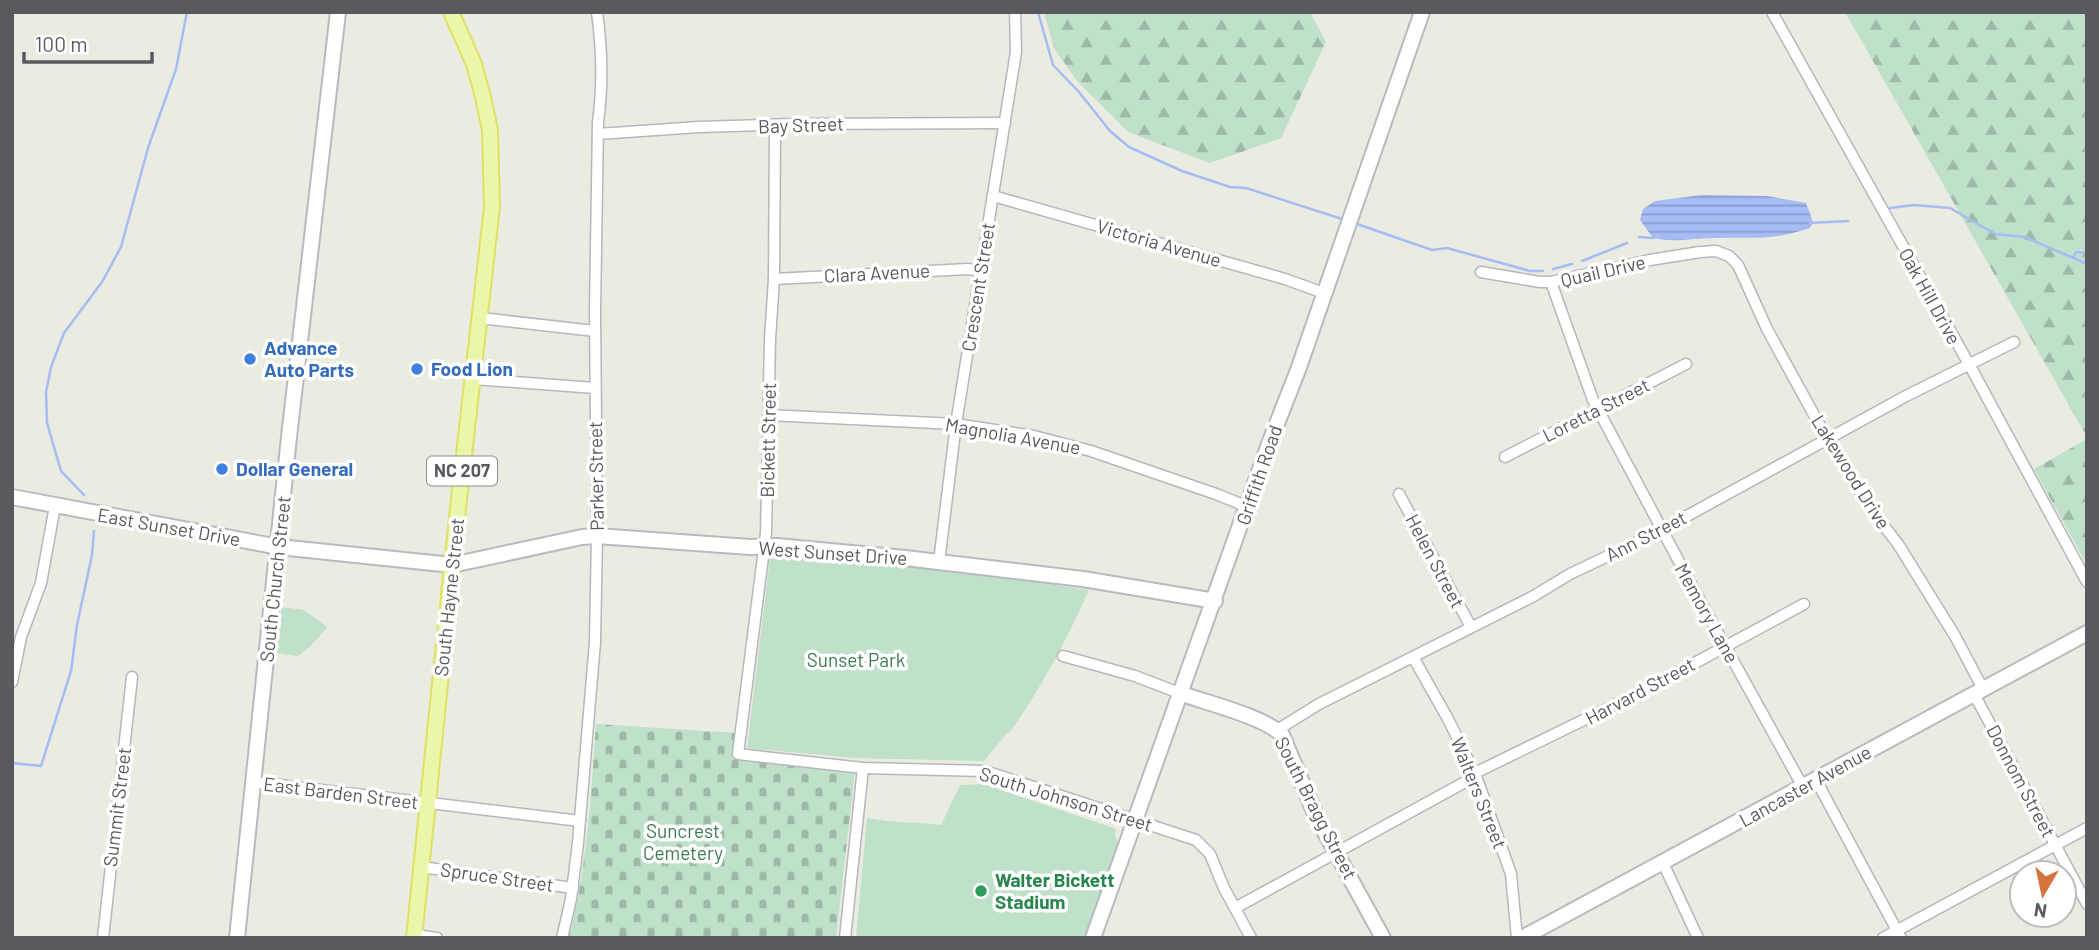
<svg xmlns="http://www.w3.org/2000/svg" width="2099" height="950" font-family="Barlow,sans-serif">
<style>
.forest{fill:url(#forest-firs)}
.cemetery{fill:url(#cemetery-stones)}
.park{fill:#bfe0c9}
.water{fill:url(#water-rules)}
.lines{fill:none;stroke-linecap:round;stroke-linejoin:round}
.stream{stroke:#a6bcf5;stroke-width:2.5}
.street-casing{stroke:#b6b7bc;stroke-width:13}
.secondary-casing{stroke:#b9bac1;stroke-width:18}
.primary-casing{stroke:#e0e163;stroke-width:18}
.street{stroke:#fff;stroke-width:10}
.secondary{stroke:#fff;stroke-width:14}
.primary{stroke:#ecf6ab;stroke-width:14}
.shop-dot{fill:#3f7fe0;stroke:#fff;stroke-width:2.5}
.leisure-dot{fill:#2e9e5b;stroke:#fff;stroke-width:2.5}
.labels{text-anchor:middle;stroke-width:7;stroke-linejoin:round;paint-order:stroke}
.shield{fill:#fff;stroke:#8b8c90;stroke-width:2}
.shield-label{font-size:18px;font-weight:bold;fill:#595a60}
.street-label{font-size:19px;fill:#595a60;stroke:#fff}
.shop-label{font-size:19px;font-weight:bold;fill:#366cbe;stroke:#fff;text-anchor:start}
.park-label{font-size:19px;fill:#3c7c51;stroke:#fff}
.leisure-label{font-size:19px;font-weight:bold;fill:#27864d;stroke:#fff;text-anchor:start}
</style>
<defs>
<pattern id="forest-firs" width="22" height="20" patternUnits="userSpaceOnUse" patternTransform="scale(1.75)"><rect width="22" height="20" fill="#bfe0c9"/><path d="M5 1l3.5 6h-7zM16 11l3.5 6h-7z" fill="#9eb9a7"/></pattern>
<pattern id="cemetery-stones" width="16" height="16" patternUnits="userSpaceOnUse" patternTransform="scale(1.75)"><rect width="16" height="16" fill="#bfe0c9"/><path d="M2 7V4a2 2 0 0 1 4 0v3zM10 15v-3a2 2 0 0 1 4 0v3z" fill="#9eb9a7"/></pattern>
<pattern id="water-rules" width="6" height="5" patternUnits="userSpaceOnUse" patternTransform="scale(1.75)"><rect width="6" height="5" fill="#a6bcf5"/><path d="M0 2.5h6" fill="none" stroke="#8a9cca"/></pattern>
</defs>
<rect width="100%" height="100%" fill="#eaebe1"/>
<g class="forest">
<path d="M1044 12H1306L1311 14 1326 42 1281 138 1210 163 1128 132 1077 81 1054 48Z"/>
<path d="M1845 12H2087V437Z"/>
<path d="M2087 439V565L2034 469Z"/>
</g>
<path class="cemetery" d="M596 724 736 733 732 759 855 771 836 938H569C587 868 591 796 596 724Z"/>
<g class="park">
<path d="M776 553 960 571 1089 590C1066 641 1041 689 1009 733L1006 734 984 761 855 758 747 748 770 558Z"/>
<path d="M281 607 304 610 327 627 310 647 298 656 275 653Z"/>
<path d="M984 784 1116 829 1115 835 1118 844 1084 938H856L867 818C892 823 916 822 941 825L960 785Z"/>
</g>
<path class="water" d="M1701 195 1767 196 1806 203 1813 222 1810 228C1771 241 1756 237 1718 238 1696 238 1675 243 1653 238L1640 220 1643 209 1655 201Z"/>
<g class="lines">
<g class="stream">
<path d="M1038 12 1053 65 1079 92 1110 131 1129 147 1182 171 1230 187 1246 188 1342 219"/>
<path d="M1890 208 1914 205 1950 208 1995 234 2025 237 2087 264"/>
<path d="M1810 223 1848 221"/>
<path d="M1357 224 1432 250 1447 248 1530 271H1543"/>
<path d="M1639 237 1654 238"/>
<path d="M2073 258 2076 252 2087 253"/>
<path d="M1582 261 1627 243"/>
<path d="M1553 269 1572 264"/>
<path d="M84 495 61 471 47 423 46 392 51 367 64 333 102 282 121 247 148 148 176 69 187 12"/>
<path d="M12 763 41 766 71 671 77 625 92 555 94 531"/>
</g>
<defs>
<g id="street">
<path d="M1772 12 1970 366 2087 582"/>
<path d="M775 125 774 279 770 339 766 533 738 754 863 768 985 771 1196 840 1210 854 1224 888 1251 938"/>
<path d="M598 134 699 127 795 124 1005 123"/>
<path d="M993 196 1285 279 1324 293"/>
<path d="M1481 272 1540 282H1551L1650 260 1700 252 1716 251 1729 256 1738 265 1767 329 1825 435 1870 508 1898 544 1955 636 1983 689"/>
<path d="M774 279 968 269 980 271"/>
<path d="M1551 282 1593 400 1692 586 1803 787"/>
<path d="M480 318 595 331"/>
<path d="M473 379 595 388"/>
<path d="M768 415 956 424 1034 436 1091 451 1216 494 1248 507"/>
<path d="M1505 457 1686 364"/>
<path d="M1399 494 1471 627"/>
<path d="M939 562 956 424 1016 52 1015 12"/>
<path d="M1063 656 1135 676 1182 694"/>
<path d="M1413 657 1448 719 1476 776 1511 874 1517 938"/>
<path d="M12 682 21 637 41 583 55 506"/>
<path d="M1974 694 2087 904"/>
<path d="M1277 730 1319 704 1532 597 1570 574 1654 534 1906 396 2014 342"/>
<path d="M1475 773 1643 691 1804 604"/>
<path d="M1816 780 1901 938"/>
<path d="M254 782 580 821"/>
<path d="M1663 863 1698 938"/>
<path d="M421 867 573 888"/>
<path d="M1235 908 1476 776"/>
<path d="M415 935 437 938"/>
<path d="M103 938 132 677"/>
<path d="M562 938 571 899 578 843 595 642 597 536 595 312 598 122C603 86 602 48 597 12"/>
<path d="M845 938 863 768"/>
<path d="M1883 938 2087 828"/>
</g>
<g id="secondary">
<path d="M12 497 279 547 452 565 582 537 597 536 750 547 777 546 905 558 1083 579 1215 601"/>
<path d="M1182 694C1205 702 1267 718 1282 735L1316 816 1383 938"/>
<path d="M237 938 289 437 338 12"/>
<path d="M1093 938 1269 444 1298 370 1422 12"/>
<path d="M1522 938 2087 633"/>
</g>
<path id="primary" d="M414 938 458 508 492 207 490 130 483 97 474 64 451 12"/>
</defs>
<use href="#street" class="street-casing"/>
<use href="#secondary" class="secondary-casing"/>
<use href="#primary" class="primary-casing"/>
<use href="#street" class="street"/>
<use href="#secondary" class="secondary"/>
<use href="#primary" class="primary"/>
</g>
<g class="shop-dot">
<circle cx="250" cy="359" r="7"/>
<circle cx="417" cy="369" r="7"/>
<circle cx="222" cy="469" r="7"/>
</g>
<circle class="leisure-dot" cx="981" cy="891" r="7"/>
<g class="labels">
<rect class="shield" x="427" y="456.5" width="70" height="29" rx="5"/>
<g class="shield-label">
<text x="462" y="477">NC 207</text>
</g>
<g class="street-label">
<text transform="translate(801 125) rotate(-2)" y="7">Bay Street</text>
<text transform="translate(1159 243) rotate(16)" y="7">Victoria Avenue</text>
<text transform="translate(1603 271) rotate(-13)" y="7">Quail Drive</text>
<text transform="translate(877 273) rotate(-3)" y="7">Clara Avenue</text>
<text transform="translate(978 287) rotate(-81)" y="7">Crescent Street</text>
<text transform="translate(1930 296) rotate(61)" y="7">Oak Hill Drive</text>
<text transform="translate(1596 410) rotate(-27)" y="7">Loretta Street</text>
<text transform="translate(1013 436) rotate(10)" y="7">Magnolia Avenue</text>
<text transform="translate(768 440) rotate(-89)" y="7">Bickett Street</text>
<text transform="translate(1851 472) rotate(58)" y="7">Lakewood Drive</text>
<text transform="translate(1259 475) rotate(-71)" y="7">Griffith Road</text>
<text transform="translate(596 476) rotate(-91)" y="7">Parker Street</text>
<text transform="translate(169 527) rotate(10)" y="7">East Sunset Drive</text>
<text transform="translate(1646 536) rotate(-27)" y="7">Ann Street</text>
<text transform="translate(833 553) rotate(4)" y="7">West Sunset Drive</text>
<text transform="translate(1435 561) rotate(62)" y="7">Helen Street</text>
<text transform="translate(275 579) rotate(-84)" y="7">South Church Street</text>
<text transform="translate(449 597) rotate(-84)" y="7">South Hayne Street</text>
<text transform="translate(1707 613) rotate(61)" y="7">Memory Lane</text>
<text transform="translate(1640 691) rotate(-28)" y="7">Harvard Street</text>
<text transform="translate(2021 781) rotate(62)" y="7">Donnom Street</text>
<text transform="translate(1805 786) rotate(-29)" y="7">Lancaster Avenue</text>
<text transform="translate(341 793) rotate(7)" y="7">East Barden Street</text>
<text transform="translate(1479 793) rotate(68)" y="7">Walters Street</text>
<text transform="translate(1066 799) rotate(17)" y="7">South Johnson Street</text>
<text transform="translate(117 807) rotate(-83)" y="7">Summit Street</text>
<text transform="translate(1316 808) rotate(63)" y="7">South Bragg Street</text>
<text transform="translate(497 877) rotate(8)" y="7">Spruce Street</text>
</g>
<g class="shop-label">
<text x="264" y="355">Advance<tspan x="264" dy="22">Auto Parts</tspan></text>
<text x="431" y="376">Food Lion</text>
<text x="236" y="476">Dollar General</text>
</g>
<g class="park-label">
<text x="856" y="667">Sunset Park</text>
<text x="683" y="838">Suncrest<tspan x="683" dy="22">Cemetery</tspan></text>
</g>
<g class="leisure-label">
<text x="995" y="887">Walter Bickett<tspan x="995" dy="22">Stadium</tspan></text>
</g>
</g>
<rect width="2099" height="950" fill="none" stroke="#595a60" stroke-width="28"/>
<g transform="translate(2043 894) rotate(189)"><circle r="33" fill="#ffffff" stroke="#bdbdbf" stroke-width="2"/>
<path d="M0-5L12 26L0 18L-12 26Z" fill="#d5743c"/>
<text y="-10" font-size="19" font-weight="bold" text-anchor="middle" fill="#595a60">N</text>
</g>
<path d="M24 52v10h128v-10" fill="none" stroke="#595a60" stroke-width="3.5"/>
<text x="35" y="52" font-size="21" fill="#595a60" stroke="#ffffff" stroke-width="5" paint-order="stroke">100 m</text>
</svg>
